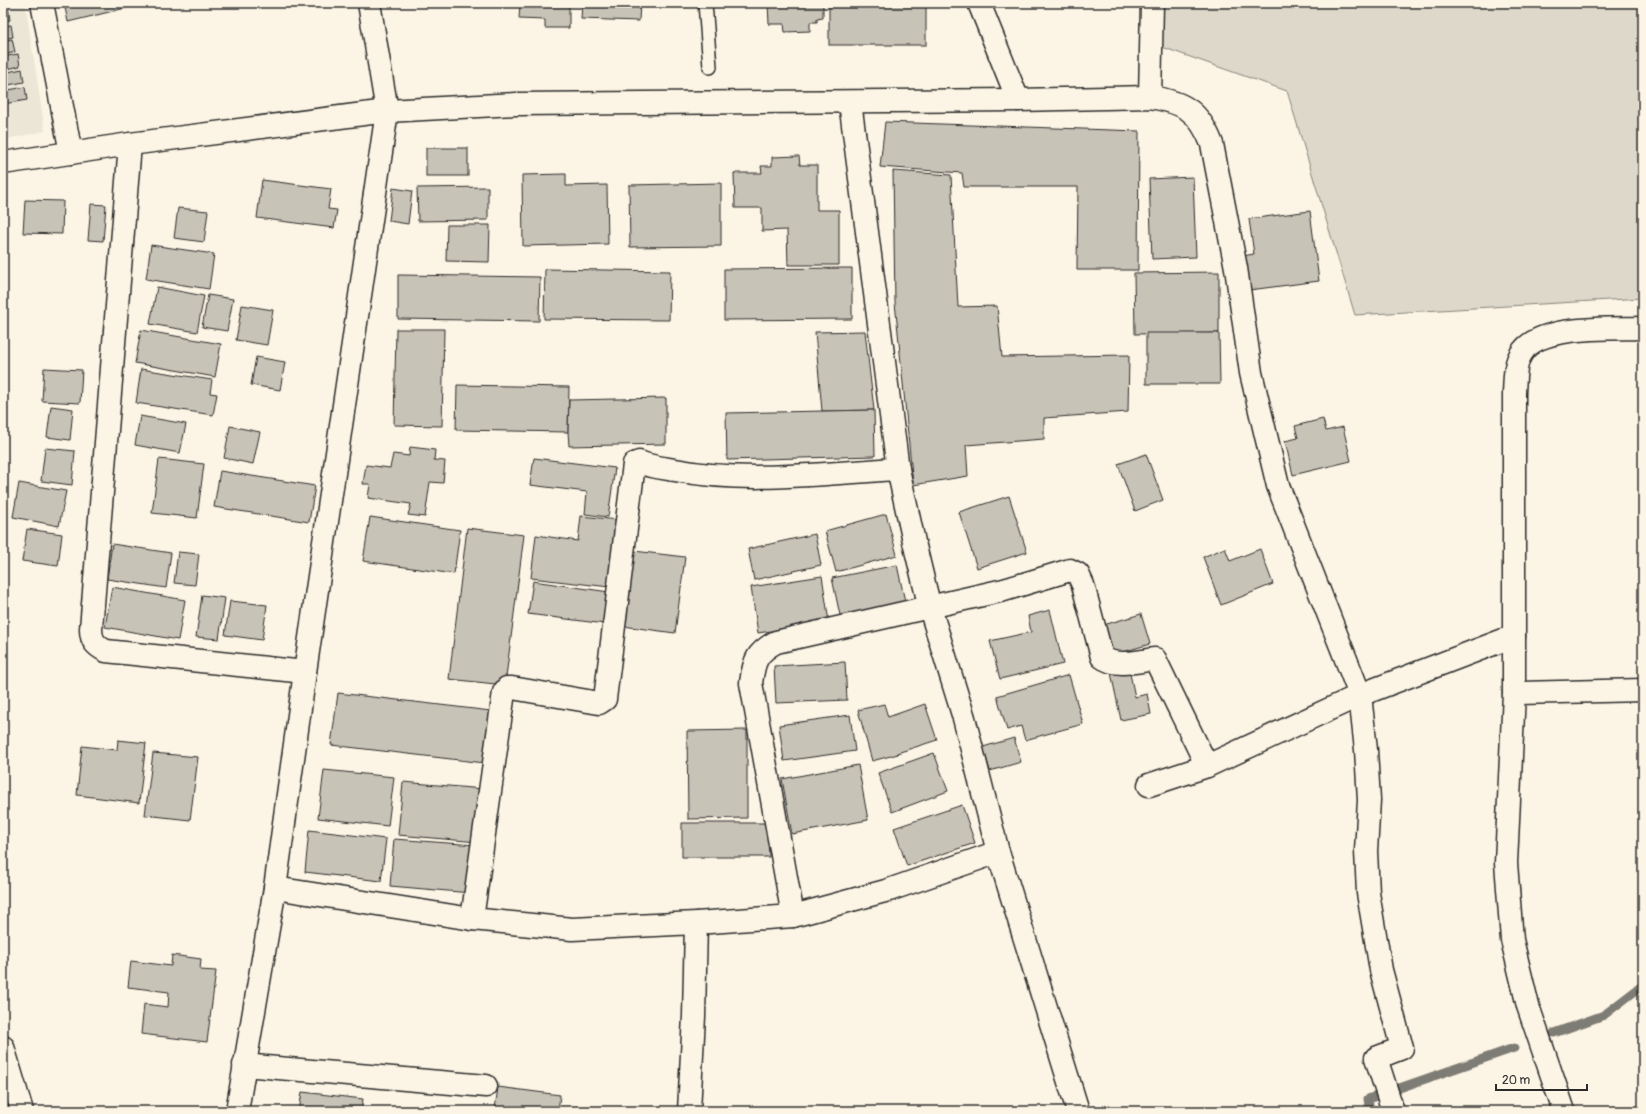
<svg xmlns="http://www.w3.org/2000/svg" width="1646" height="1114" font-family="Pangolin,sans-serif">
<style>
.built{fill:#ece6d7}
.green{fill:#ded8ca;stroke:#84827a}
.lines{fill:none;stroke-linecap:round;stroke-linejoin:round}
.stream{stroke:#7d7b74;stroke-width:9}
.building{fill:#c8c3b7;stroke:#2b2b2b}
.service-casing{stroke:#2b2b2b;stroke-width:16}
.minor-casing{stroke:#2b2b2b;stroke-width:25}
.trunk-casing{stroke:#2b2b2b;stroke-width:25}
.service{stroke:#fcf5e5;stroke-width:13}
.minor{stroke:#fcf5e5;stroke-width:22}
.trunk{stroke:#fcf5e5;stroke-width:22}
</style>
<rect width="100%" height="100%" fill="#fcf5e5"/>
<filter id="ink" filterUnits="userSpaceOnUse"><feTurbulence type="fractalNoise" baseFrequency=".025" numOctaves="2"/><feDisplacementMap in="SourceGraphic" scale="8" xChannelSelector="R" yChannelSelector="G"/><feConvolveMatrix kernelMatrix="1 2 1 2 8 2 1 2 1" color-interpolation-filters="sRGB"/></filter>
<g filter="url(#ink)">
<path class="built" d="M3 3H25L45 131 3 140Z"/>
<path class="green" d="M1163 3H1643V298L1355 315 1287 91 1159 46Z"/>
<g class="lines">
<g class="stream">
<path d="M1554 1033 1604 1015 1643 985"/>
<path d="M1370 1111 1368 1099 1514 1048"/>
</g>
</g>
<g class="building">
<path d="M64 3H137L138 5 68 22Z"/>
<path d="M520 3H569V28H545V20L519 19Z"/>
<path d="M582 3H640L639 21 581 19Z"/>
<path d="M768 3H823V18L817 19V22H810V31L785 32 784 24H769Z"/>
<rect x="829" y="3" width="97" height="42"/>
<path d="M8 7 10 20 3 22V8Z"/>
<path d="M11 25 13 37 3 39V26Z"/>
<path d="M12 39 15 52 3 55V41Z"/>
<path d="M18 54 20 66 3 70V57Z"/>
<path d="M22 69 24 82 3 86V73Z"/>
<path d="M25 87 27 100 3 104V91Z"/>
<path d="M885 122 1139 131 1138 270H1077L1078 187H964L962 173 880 167Z"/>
<rect x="426" y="148" width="42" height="28"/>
<path d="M799 156 800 165H817V210H839V265H788L787 230 762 231V208H735L734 173H762L761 166H772V157Z"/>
<path d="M893 171 951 175 958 307 997 306 1002 357 1129 355 1128 412 1044 418V439L966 445 968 476 913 485 895 302Z"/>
<path d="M566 174V186L607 185 608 244 523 246 522 175Z"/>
<path d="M1193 177 1196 257 1152 259 1149 179Z"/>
<path d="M262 180 331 189 328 209 337 210 334 228 257 218Z"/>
<path d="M721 183V246L630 247 629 185Z"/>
<path d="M488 187V220L418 221 417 188Z"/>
<path d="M393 188 412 191 408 224 389 221Z"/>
<path d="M25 200 63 201 62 234 23 233Z"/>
<path d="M91 204 106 205 103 241 88 240Z"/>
<path d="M178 208 208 211 204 242 174 238Z"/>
<path d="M1310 211 1319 281 1242 291 1237 257 1254 254 1249 219Z"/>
<path d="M447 225H490L489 262 446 261Z"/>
<path d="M151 245 214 254 209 289 146 279Z"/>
<path d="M852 268V319L724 320V269Z"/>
<path d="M545 269 670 271 669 320 544 319Z"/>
<path d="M1219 272V333L1135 334 1134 273Z"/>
<path d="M398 275 540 277 539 321 398 319Z"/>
<path d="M157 287 204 296 197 332 150 324Z"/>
<path d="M208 295 233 299 227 331 202 327Z"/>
<path d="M242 305 273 310 267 345 236 340Z"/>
<path d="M396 329H444L442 426 394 425Z"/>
<path d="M141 330 221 344 215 377 135 363Z"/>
<path d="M865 331 874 410 822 411 815 332Z"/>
<path d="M1146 333H1219L1220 384H1146Z"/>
<path d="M256 357 285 362 280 390 251 385Z"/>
<path d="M44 368 82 370 80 403 42 401Z"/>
<path d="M141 369 212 380 210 393 217 394 213 415 136 403Z"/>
<path d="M457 385 569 387 568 432 456 430Z"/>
<path d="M666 398V444L569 446 568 432 569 400Z"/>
<path d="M51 406 73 409 70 440 47 437Z"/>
<path d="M874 410 875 456 727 460 726 413Z"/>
<path d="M140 416 186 424 180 453 135 445Z"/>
<path d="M1323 419 1326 431 1343 427 1351 461 1293 475 1285 441 1298 438 1295 426Z"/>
<path d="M230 426 260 432 253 464 224 458Z"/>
<path d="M410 447 435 450 434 460 445 461 443 483 430 482 425 517 408 515 411 504 368 498 370 484H363L366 465 390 468 393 454 409 456Z"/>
<path d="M45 448 75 451 72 485 41 481Z"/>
<path d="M1146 454 1163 500 1135 511 1118 464Z"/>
<path d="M534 458 615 468 608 517 585 514 587 492 530 485Z"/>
<path d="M159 459 204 464 197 518 152 513Z"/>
<path d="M220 471 315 486 309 522 214 507Z"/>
<path d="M19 483 66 491 59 526 13 517Z"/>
<path d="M1009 496 1027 552 977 568 959 512Z"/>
<path d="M886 514 897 555 836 572 825 531Z"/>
<path d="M581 516 618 520 610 587 531 578 536 535 578 541Z"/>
<path d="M370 517 460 530 454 574 363 561Z"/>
<path d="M467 528 524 535 505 685 449 679Z"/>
<path d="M27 529 62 534 58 566 22 561Z"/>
<path d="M815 534 821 565 754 580 748 549Z"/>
<path d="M112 544 171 553 166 588 107 579Z"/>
<path d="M1225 548 1230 561 1260 549 1273 584 1221 605 1203 557Z"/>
<path d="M634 551 685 557 675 633 623 626Z"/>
<path d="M178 552 199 554 195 585 174 583Z"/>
<path d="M897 565 906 606 841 620 832 578Z"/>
<path d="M822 576 829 622 758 633 751 587Z"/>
<path d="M533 581 609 592 605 624 528 614Z"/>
<path d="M112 587 185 600 178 640 105 627Z"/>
<path d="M202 595 225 598 219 639 196 637Z"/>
<path d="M230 601 267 605 262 640 225 635Z"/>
<path d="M1050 610 1063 664 1000 679 990 641 1031 632 1028 616Z"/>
<path d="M1141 614 1150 644 1109 656 1100 626Z"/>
<path d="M845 662 847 700 776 703 774 666Z"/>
<path d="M1129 669 1135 697 1147 694 1151 714 1121 720 1111 673Z"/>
<path d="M1069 675 1083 724 1025 740 1021 726 1007 730 997 696Z"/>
<path d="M338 693 491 711 485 763 331 745Z"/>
<path d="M884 704 888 717 925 704 937 740 897 753 898 754 872 761 858 710Z"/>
<path d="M850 715 855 751 784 761 779 725Z"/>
<path d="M747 730V818L688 819 687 731Z"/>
<path d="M1014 738 1021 762 990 771 983 747Z"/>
<path d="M118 740 146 743 139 803 77 795 82 746 117 750Z"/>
<path d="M153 753 198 757 190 820 145 815Z"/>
<path d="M934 753 948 791 892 812 878 773Z"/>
<path d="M858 765 868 820 792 834 782 779Z"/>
<path d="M324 770 394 777 388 826 318 818Z"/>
<path d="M403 782 483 789 478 842 398 835Z"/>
<path d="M962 805 975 843 907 866 894 828Z"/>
<path d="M682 823H768L769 857H682Z"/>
<path d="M309 830 386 839 381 881 305 872Z"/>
<path d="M394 839 475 845 471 893 390 886Z"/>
<path d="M172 955 201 959 200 970 216 971 207 1042 141 1034 144 1004 168 1007 169 992 128 987 131 961 171 966Z"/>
<path d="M498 1087 560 1095 558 1111H511L495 1109Z"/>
<path d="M302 1092 363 1099 361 1111H299Z"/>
</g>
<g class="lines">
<defs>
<path id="service" d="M705 3 710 67"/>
<g id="minor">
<path d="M42 3 71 153"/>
<path d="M979 3 1018 100"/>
<path d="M1150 97 1152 3"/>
<path d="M850 102 898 469 914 542 930 608 964 718 998 852 1078 1111"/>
<path d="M130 144 91 629C91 641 96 646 106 651L305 672"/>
<path d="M3 163 130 144 387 111 516 104 1018 100 1150 97C1184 102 1199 111 1212 144L1236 268 1251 373 1278 486 1360 695 1366 750 1369 800 1366 851 1368 893 1381 970 1402 1048 1376 1058 1393 1111"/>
<path d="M1514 693 1643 690"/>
<path d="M1149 785 1207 766 1360 695 1514 636"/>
<path d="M275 888 472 919 572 929 696 923 793 916 889 890 998 852"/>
<path d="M793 916 751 683C754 661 756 653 776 642L1004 590 1070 570 1078 574 1083 585 1102 657C1116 668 1139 661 1155 659L1207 766"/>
<path d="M472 919 504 692 507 688H512L599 703 605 699 634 464 639 462C651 467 663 468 675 470 748 484 824 473 898 469"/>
<path d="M244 1065 486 1086"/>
<path d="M237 1111 275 888 305 672 387 111 369 3"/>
<path d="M689 1111 694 1016 696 923"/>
<path d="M1564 1111 1528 1006 1512 940 1506 863 1514 693V393C1515 380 1514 365 1521 354 1537 324 1613 329 1643 328"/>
</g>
<path id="trunk" d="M3 1047 22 1111"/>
</defs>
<use href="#service" class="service-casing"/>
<use href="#minor" class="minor-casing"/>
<use href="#trunk" class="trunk-casing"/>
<use href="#service" class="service"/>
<use href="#minor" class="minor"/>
<use href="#trunk" class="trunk"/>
</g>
</g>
<rect width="1646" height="1114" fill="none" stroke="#fcf5e5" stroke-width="16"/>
<rect x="8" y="8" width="1630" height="1098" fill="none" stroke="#2b2b2b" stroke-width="1.5" filter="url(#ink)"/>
<path d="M1496 1084v6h91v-6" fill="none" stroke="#2b2b2b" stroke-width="2"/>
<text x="1502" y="1084" font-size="12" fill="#2b2b2b" stroke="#fcf5e5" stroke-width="3" paint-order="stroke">20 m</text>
</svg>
